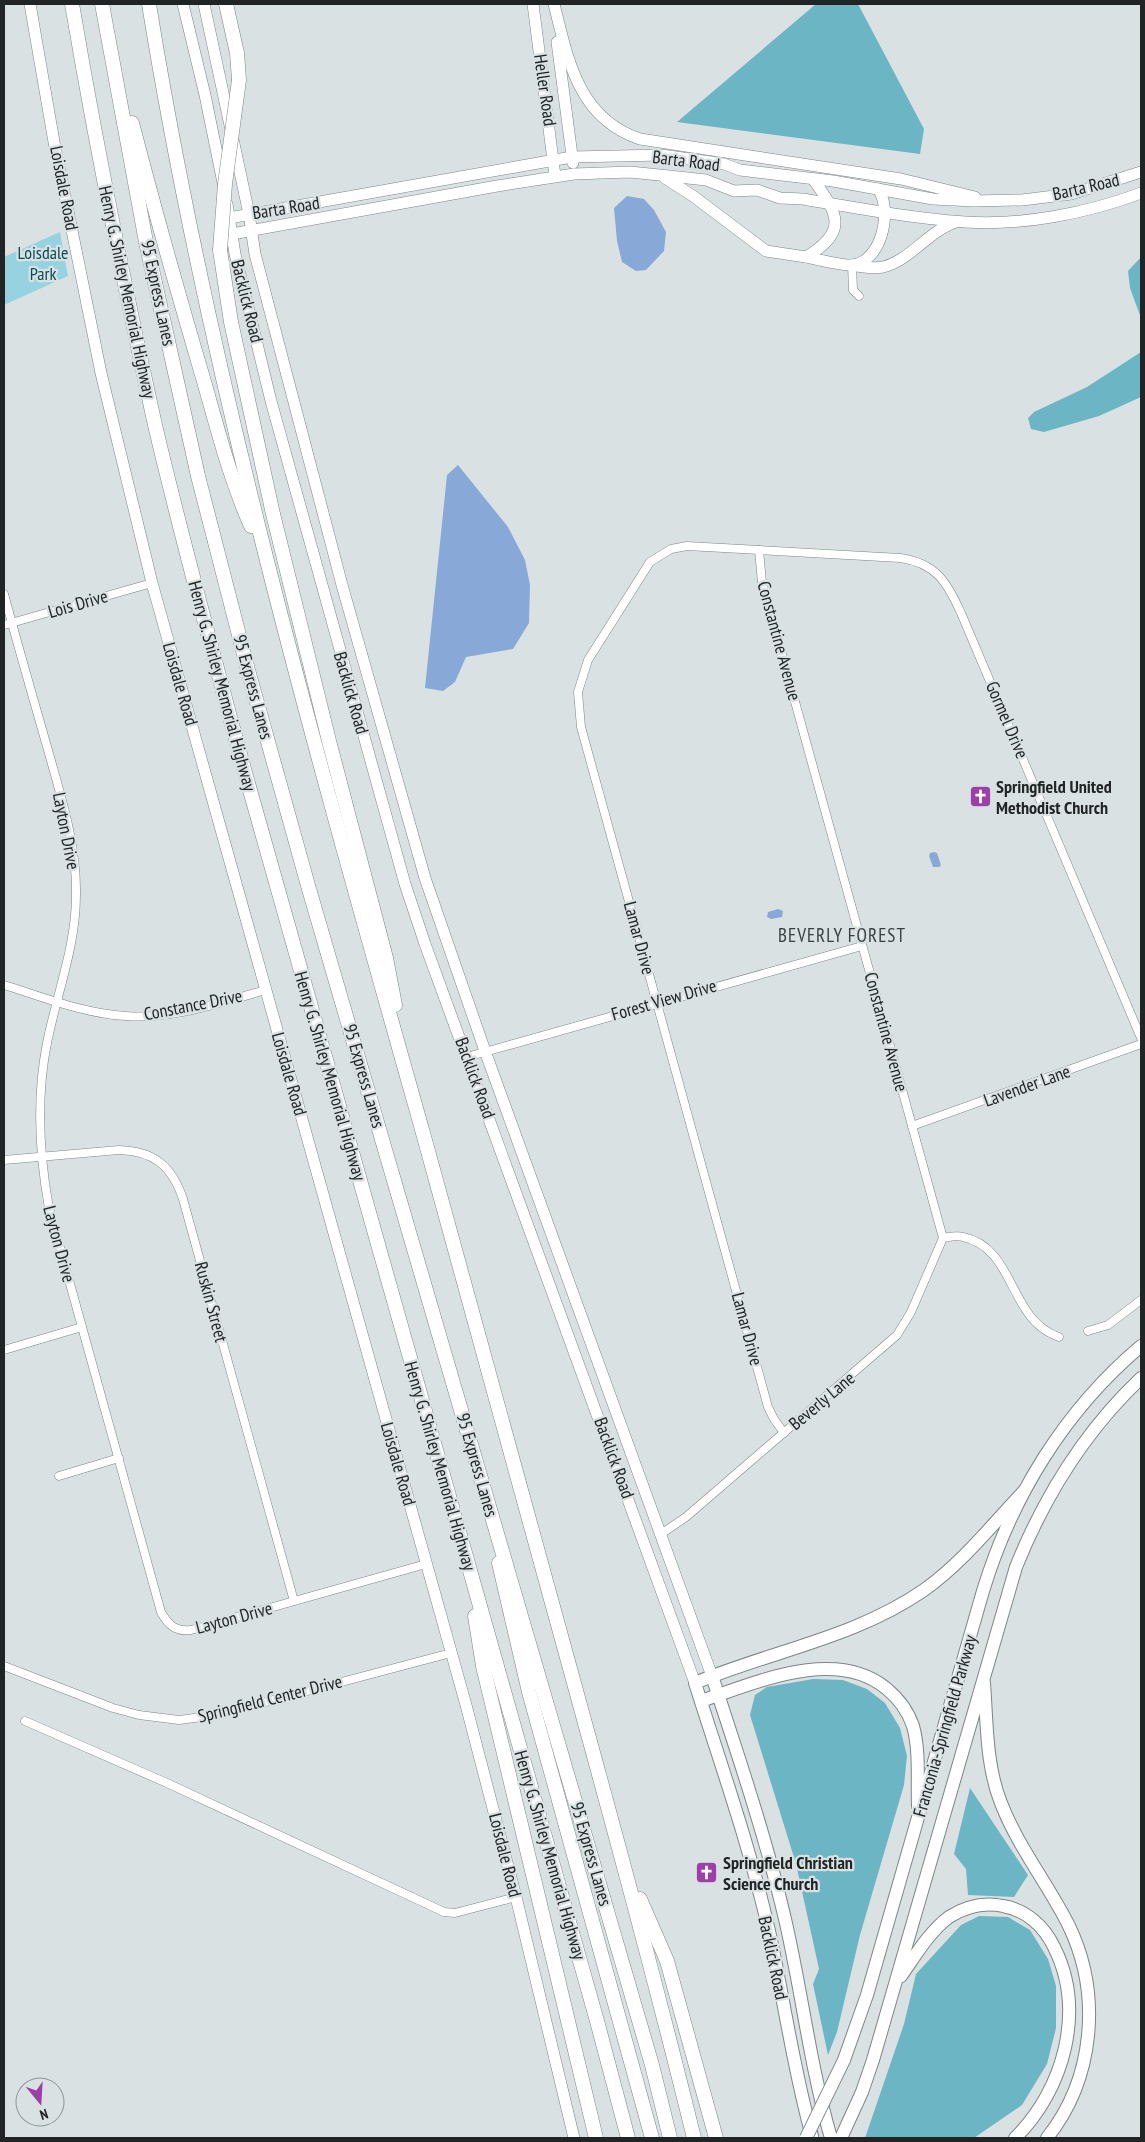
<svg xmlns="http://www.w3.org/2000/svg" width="1145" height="2142" font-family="'PT Sans Narrow',sans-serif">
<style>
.green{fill:#96d2e0}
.forest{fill:#6cb5c5}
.water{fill:#88a9d7}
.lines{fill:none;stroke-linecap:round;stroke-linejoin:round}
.street-casing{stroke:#7e8587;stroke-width:9}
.secondary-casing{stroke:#7e8587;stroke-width:12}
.primary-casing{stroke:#7e8587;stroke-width:14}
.highway-casing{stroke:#7e8587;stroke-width:15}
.street{stroke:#fff;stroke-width:8}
.secondary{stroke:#fff;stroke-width:11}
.primary{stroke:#fff;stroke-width:12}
.highway{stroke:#fff;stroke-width:14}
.primary-bridge-casing{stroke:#7e8587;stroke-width:14;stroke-linecap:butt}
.highway-bridge-casing{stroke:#7e8587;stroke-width:15;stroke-linecap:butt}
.primary-bridge{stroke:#fff;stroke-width:12}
.highway-bridge{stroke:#fff;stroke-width:14}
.labels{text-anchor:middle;stroke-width:4.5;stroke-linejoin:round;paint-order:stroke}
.street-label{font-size:18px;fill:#212424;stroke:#dae1e3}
.park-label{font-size:18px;fill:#084c57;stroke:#dae1e3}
.poi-label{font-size:18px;font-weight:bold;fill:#212424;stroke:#dae1e3;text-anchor:start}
.neighbourhood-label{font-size:19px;letter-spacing:1px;fill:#393f41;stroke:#dae1e3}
</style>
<rect width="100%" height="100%" fill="#dae1e3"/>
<path class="green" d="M60 232 68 276 4 305V257Z"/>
<g class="forest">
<path d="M816 4H858L924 129 920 154 677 122Z"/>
<path d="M1141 257V318L1130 288 1128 271Z"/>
<path d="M1141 352V397L1099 416 1044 432 1031 429 1028 418 1034 412 1087 387Z"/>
<path d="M813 1679 843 1680 867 1689 885 1703 900 1728 907 1756 904 1785 860 1935 837 2032 828 2055 813 1984 819 1969 796 1864 750 1715 755 1695 767 1687Z"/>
<path d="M970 1788 1028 1875 1014 1897 968 1895 966 1869 954 1854Z"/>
<path d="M979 1916 1008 1917 1030 1930 1048 1959 1056 1986V2028L1047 2064 1022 2105 974 2138H865L904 2024 916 1974 961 1925Z"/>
</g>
<g class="water">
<path d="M627 196 644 199 654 210 666 232 664 251 646 270 636 271 622 262 617 241 614 208Z"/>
<path d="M458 465 508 527 525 560 530 585 529 623 513 649 466 657 455 682 443 691 425 688 447 475Z"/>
<path d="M934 852 937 853 941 865 939 867H933L929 856 930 853Z"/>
<path d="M778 909 783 911 782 917 771 919 767 917 768 912Z"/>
</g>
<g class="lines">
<defs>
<g id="street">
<path d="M852 265 853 290 859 296"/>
<path d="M759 550 762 582 943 1238C949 1237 957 1235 963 1237 1016 1248 1008 1320 1059 1337"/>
<path d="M4 594C18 646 33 698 48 750 61 797 77 845 76 895 76 946 57 993 47 1043 36 1098 39 1153 49 1208L161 1612C168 1625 176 1632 191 1630L426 1564"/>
<path d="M4 625 152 583"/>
<path d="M4 985C43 997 85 1014 126 1016 173 1020 221 1002 266 990"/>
<path d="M467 1057 862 946"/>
<path d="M912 1126 1141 1044"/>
<path d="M4 1160 119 1150C154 1151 172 1166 183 1199L294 1601"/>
<path d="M1088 1331 1108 1325 1141 1300"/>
<path d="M4 1350 82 1327"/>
<path d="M784 1433 774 1419 768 1407 581 727 578 692 588 660 595 649 650 562 671 549 687 546 900 558C936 563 947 582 961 613L1141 1038"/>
<path d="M59 1476 119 1458"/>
<path d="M661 1534 686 1517 897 1335 911 1312 943 1238"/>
<path d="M4 1666 113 1708 139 1715 179 1720 217 1715 451 1653"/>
<path d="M25 1721 167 1783 444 1912 455 1913 516 1897"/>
</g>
<g id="secondary">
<path d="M30 4 54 142 101 373 152 583 466 1705 516 1897 574 2138"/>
<path d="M183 4 205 95 223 183"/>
<path d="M204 4 249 214 255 254 342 585 425 878 485 1051 712 1676"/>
<path d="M533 4 555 176"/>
<path d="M554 4C568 60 578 118 640 139L901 179 975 197"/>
<path d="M557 42 573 163"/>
<path d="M665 178 693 196 766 251 806 257C849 231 838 214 813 179"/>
<path d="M227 204 235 254 271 401 405 884 425 944 695 1683"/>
<path d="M229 218 572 157 662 155 724 164 740 170 833 181 933 199 974 201 1022 200 1071 194 1141 172"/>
<path d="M232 234 497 186 574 174 630 172 669 176 706 180 734 191 757 190 780 198 803 199C856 208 911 218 965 222 1022 226 1088 213 1141 193"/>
<path d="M806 257C814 259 845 266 852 265 882 262 893 210 878 189"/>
<path d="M852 265C862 267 873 269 883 267 911 260 928 231 956 222"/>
</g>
<g id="primary">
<path d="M712 1676C738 1755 766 1838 785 1919 802 1992 810 2066 831 2138"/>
<path d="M984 1683C987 1722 986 1766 1001 1803 1018 1847 1048 1884 1069 1926 1102 1995 1094 2079 1047 2138"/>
<path d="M701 1701C755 1683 836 1646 887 1689 899 1699 908 1711 913 1726 920 1751 917 1780 918 1806"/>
<path d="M901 1976C915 1956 929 1932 949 1917 965 1907 984 1902 1003 1906 1026 1910 1044 1926 1054 1947 1086 2010 1064 2090 1015 2138"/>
<path d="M844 2060 867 1995 983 1591C1012 1496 1065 1410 1141 1346"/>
<path d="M812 2136C793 2068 784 1999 769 1931 750 1847 721 1765 695 1683 771 1651 855 1638 924 1590 962 1563 992 1525 1024 1491"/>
<path d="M841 2138 862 2092 873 2060 1016 1567C1045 1495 1085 1431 1141 1378"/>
</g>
<g id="highway">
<path d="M72 4C96 145 124 285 155 425 182 540 213 654 244 769L597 2021 628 2138"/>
<path d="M102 4 146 242 198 476 248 670 309 889 652 2065 670 2138"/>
<path d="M149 4C211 387 318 760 423 1133 467 1289 509 1446 552 1603 601 1781 650 1959 694 2138"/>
<path d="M226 4 237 53 239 80"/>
<path d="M132 123C154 208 178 293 203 378 218 430 229 476 251 526"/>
<path d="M220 250 231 322 273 514 329 741 386 958 395 1005"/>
<path d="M499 1563 529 1692 652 2138"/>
<path d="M475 1616 483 1666 596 2138"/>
<path d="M640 1899 667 1961 716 2138"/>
</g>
</defs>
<use href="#street" class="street-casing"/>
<use href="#secondary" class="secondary-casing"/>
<use href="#primary" class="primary-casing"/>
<use href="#highway" class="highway-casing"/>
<use href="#street" class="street"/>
<use href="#secondary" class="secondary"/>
<use href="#primary" class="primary"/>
<use href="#highway" class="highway"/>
<defs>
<path id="primary-bridge" d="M806 2138 844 2060"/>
<path id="highway-bridge" d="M220 250 225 184 239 80"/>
</defs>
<use href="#primary-bridge" class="primary-bridge-casing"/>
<use href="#highway-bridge" class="highway-bridge-casing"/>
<use href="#primary-bridge" class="primary-bridge"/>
<use href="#highway-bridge" class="highway-bridge"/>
</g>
<defs>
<symbol id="church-square" viewBox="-11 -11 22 22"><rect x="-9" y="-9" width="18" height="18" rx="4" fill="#9c3fa8" stroke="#dae1e3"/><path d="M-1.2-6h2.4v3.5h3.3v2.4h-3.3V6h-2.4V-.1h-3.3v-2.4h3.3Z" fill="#fff"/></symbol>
</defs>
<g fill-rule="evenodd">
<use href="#church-square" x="968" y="784" width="25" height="25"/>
<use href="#church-square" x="694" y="1860" width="25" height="25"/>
</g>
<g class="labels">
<g class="street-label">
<text transform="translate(545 90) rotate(82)" y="6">Heller Road</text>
<text transform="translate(686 161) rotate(7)" y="6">Barta Road</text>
<text transform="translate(1086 187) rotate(-13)" y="6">Barta Road</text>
<text transform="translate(64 188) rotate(79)" y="6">Loisdale Road</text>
<text transform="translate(286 208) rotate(-9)" y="6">Barta Road</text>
<text transform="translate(127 292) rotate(78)" y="6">Henry G. Shirley Memorial Highway</text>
<text transform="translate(158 293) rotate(78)" y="6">95 Express Lanes</text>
<text transform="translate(247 301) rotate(76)" y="6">Backlick Road</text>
<text transform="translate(78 604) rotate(-16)" y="6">Lois Drive</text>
<text transform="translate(779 641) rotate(75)" y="6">Constantine Avenue</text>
<text transform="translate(180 684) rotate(74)" y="6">Loisdale Road</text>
<text transform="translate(222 686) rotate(75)" y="6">Henry G. Shirley Memorial Highway</text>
<text transform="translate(253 687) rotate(75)" y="6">95 Express Lanes</text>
<text transform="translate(351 693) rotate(74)" y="6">Backlick Road</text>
<text transform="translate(1007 720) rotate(67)" y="6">Gormel Drive</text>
<text transform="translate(66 831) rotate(79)" y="6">Layton Drive</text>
<text transform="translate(639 938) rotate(75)" y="6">Lamar Drive</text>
<text transform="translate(664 1000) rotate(-16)" y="6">Forest View Drive</text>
<text transform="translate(193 1005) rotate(-11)" y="6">Constance Drive</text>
<text transform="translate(886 1032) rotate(75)" y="6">Constantine Avenue</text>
<text transform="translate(289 1074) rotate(74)" y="6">Loisdale Road</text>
<text transform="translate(330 1076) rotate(74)" y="6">Henry G. Shirley Memorial Highway</text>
<text transform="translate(364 1076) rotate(74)" y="6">95 Express Lanes</text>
<text transform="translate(475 1078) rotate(70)" y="6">Backlick Road</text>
<text transform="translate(1027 1086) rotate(-20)" y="6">Lavender Lane</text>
<text transform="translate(59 1244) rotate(75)" y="6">Layton Drive</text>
<text transform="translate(211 1302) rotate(75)" y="6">Ruskin Street</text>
<text transform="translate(747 1329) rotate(75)" y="6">Lamar Drive</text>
<text transform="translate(822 1401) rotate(-40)" y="6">Beverly Lane</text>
<text transform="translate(614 1458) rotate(70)" y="6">Backlick Road</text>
<text transform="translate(398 1464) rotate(74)" y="6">Loisdale Road</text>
<text transform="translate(477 1465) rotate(74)" y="6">95 Express Lanes</text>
<text transform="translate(440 1466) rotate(74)" y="6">Henry G. Shirley Memorial Highway</text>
<text transform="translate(234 1618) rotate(-15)" y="6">Layton Drive</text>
<text transform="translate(270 1699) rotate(-14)" y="6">Springfield Center Drive</text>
<text transform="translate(945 1726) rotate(-74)" y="6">Franconia-Springfield Parkway</text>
<text transform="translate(591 1854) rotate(74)" y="6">95 Express Lanes</text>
<text transform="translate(505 1855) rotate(76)" y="6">Loisdale Road</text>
<text transform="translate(550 1855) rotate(74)" y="6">Henry G. Shirley Memorial Highway</text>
<text transform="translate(773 1958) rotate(78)" y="6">Backlick Road</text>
</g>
<g class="park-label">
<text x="43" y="259">Loisdale<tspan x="43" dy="21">Park</tspan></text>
</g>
<g class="poi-label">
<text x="996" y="793">Springfield United<tspan x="996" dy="21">Methodist Church</tspan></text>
<text x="723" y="1869">Springfield Christian<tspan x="723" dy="21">Science Church</tspan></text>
</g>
<g class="neighbourhood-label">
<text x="842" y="942">BEVERLY FOREST</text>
</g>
</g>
<rect width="1145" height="2142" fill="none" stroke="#212424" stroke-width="10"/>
<g transform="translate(40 2102) rotate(162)"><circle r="24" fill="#dae1e3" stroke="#909597"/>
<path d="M0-4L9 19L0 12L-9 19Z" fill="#9c3fa8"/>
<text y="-8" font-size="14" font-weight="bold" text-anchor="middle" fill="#212424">N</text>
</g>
</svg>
